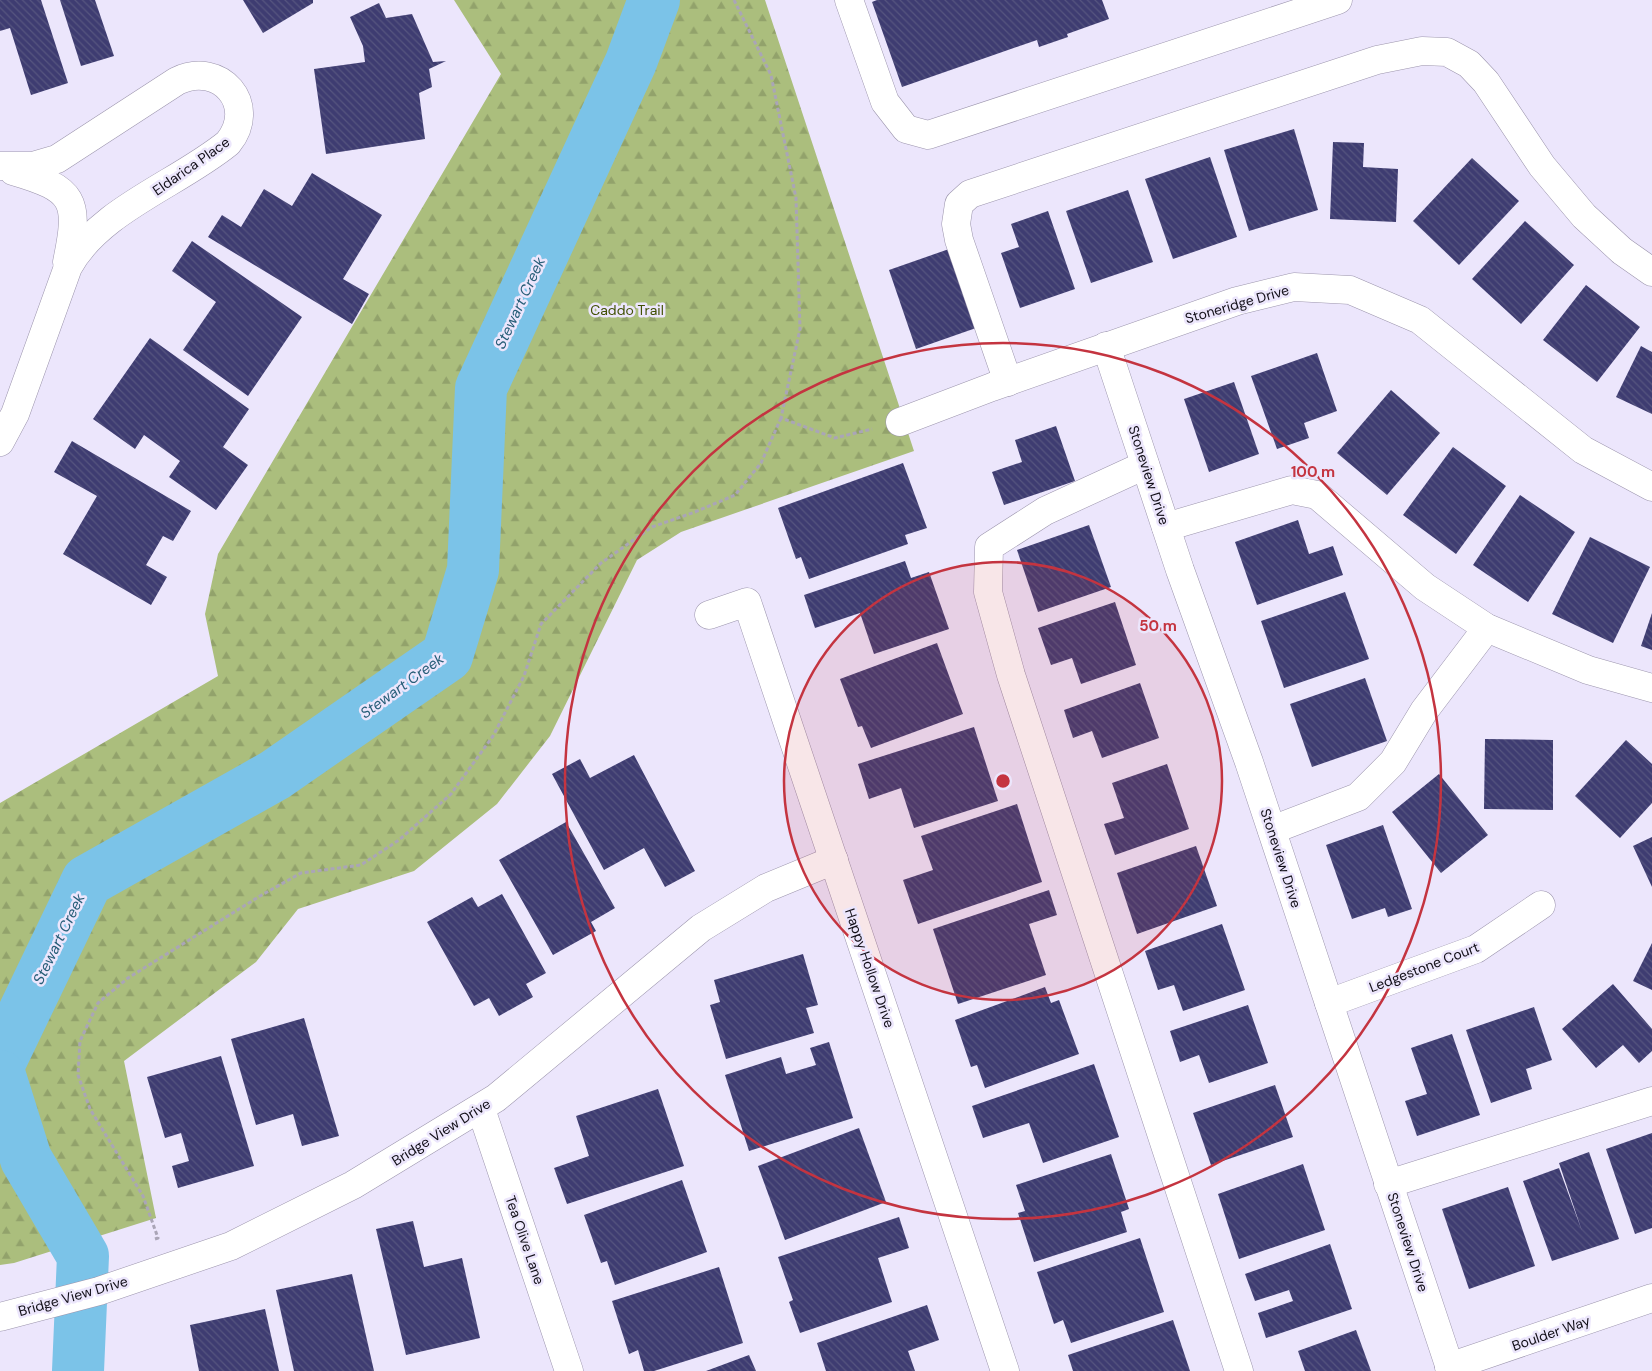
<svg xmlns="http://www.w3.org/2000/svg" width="1652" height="1371" font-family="'DM Sans',sans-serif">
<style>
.forest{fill:url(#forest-firs)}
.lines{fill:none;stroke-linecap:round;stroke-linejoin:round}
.river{stroke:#7bc3e8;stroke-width:52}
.building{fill:url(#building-back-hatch)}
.minor-casing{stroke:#9c95ad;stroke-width:29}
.path{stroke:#aaa5b7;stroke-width:3;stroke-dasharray:4 2.5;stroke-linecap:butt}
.minor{stroke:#fff;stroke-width:28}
.ring{fill:none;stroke:#c43440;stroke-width:2.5}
.labels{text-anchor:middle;stroke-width:5;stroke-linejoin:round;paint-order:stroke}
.street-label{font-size:14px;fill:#110e17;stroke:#ece6fc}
.park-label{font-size:14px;fill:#415004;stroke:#ece6fc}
.water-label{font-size:15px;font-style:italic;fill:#265d77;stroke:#ece6fc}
.centre{fill:#c43440;stroke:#ece6fc;stroke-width:2.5}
.ring-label{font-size:15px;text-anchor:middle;font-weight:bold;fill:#c43440;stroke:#ece6fc;stroke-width:5;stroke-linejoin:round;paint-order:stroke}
</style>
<defs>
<pattern id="forest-firs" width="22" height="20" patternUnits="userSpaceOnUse" patternTransform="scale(1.25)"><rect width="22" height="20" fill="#abbe7d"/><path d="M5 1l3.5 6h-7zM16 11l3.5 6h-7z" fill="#92a26b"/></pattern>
<pattern id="building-back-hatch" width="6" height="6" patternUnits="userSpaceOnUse" patternTransform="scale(1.25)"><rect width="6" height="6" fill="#3e3c71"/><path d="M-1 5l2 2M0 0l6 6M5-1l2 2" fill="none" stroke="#56557f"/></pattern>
</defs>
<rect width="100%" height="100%" fill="#ece6fc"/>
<path class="forest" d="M454 0H765L914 451 681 532 637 560 550 736 497 804 414 871 298 909 256 962 124 1061 156 1218 14 1263 0 1265V803L218 676 205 614 218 554 501 74Z"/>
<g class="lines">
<g class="river">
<path d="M0 1062 87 881 275 775 447 656 473 570 481 388 631 62 654 0"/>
<path d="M0 1076 26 1159 83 1256 78 1371"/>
</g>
</g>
<g class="building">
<path d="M0 0H41L68 83 31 95 10 28 0 31Z"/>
<path d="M60 0H95L114 56 81 66Z"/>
<path d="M243 0H313V3L263 33Z"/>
<path d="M877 0H1102L1109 19 1067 34 1068 37 1039 47 1037 40 902 87 872 2Z"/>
<path d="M379 3 386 18 412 14 433 62 446 61 429 69 432 87 419 93 425 139 326 154 314 69 365 62 363 46 350 17Z"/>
<path d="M1294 129 1318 210 1249 231 1224 150Z"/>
<path d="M1333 142 1364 143 1363 167 1398 169 1396 222 1330 219Z"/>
<path d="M1210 157 1237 237 1173 259 1145 179Z"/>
<path d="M1472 158 1519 201 1459 265 1413 221Z"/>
<path d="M312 173 382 215 343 279 369 294 352 324 208 237 222 215 241 227 264 189 292 206Z"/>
<path d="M1128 190 1153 262 1091 283 1066 211Z"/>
<path d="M1048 211 1075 289 1020 308 1001 253 1019 247 1011 224Z"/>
<path d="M1525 221 1574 265 1521 324 1472 279Z"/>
<path d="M192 241 302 317 248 396 183 350 216 302 172 271Z"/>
<path d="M949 249 976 328 916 349 889 270Z"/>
<path d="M1586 285 1640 327 1597 382 1543 340Z"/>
<path d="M150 338 249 409 223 447 248 465 216 510 169 477 180 461 144 435 135 449 93 419Z"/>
<path d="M1641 346 1652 352V414L1616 397Z"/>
<path d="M1317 353 1337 411 1304 423 1309 438 1277 449 1251 376Z"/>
<path d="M1234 382 1259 454 1209 472 1184 399Z"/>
<path d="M1391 390 1440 433 1387 495 1337 453Z"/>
<path d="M1056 426 1075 481 1004 505 992 472 1022 462 1015 440Z"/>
<path d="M72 441 191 511 173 541 163 536 146 565 167 577 151 605 63 554 97 496 54 472Z"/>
<path d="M1453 447 1506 486 1456 554 1403 515Z"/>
<path d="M903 463 927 528 905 535 908 544 809 579 801 557 796 559 778 508Z"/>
<path d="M1520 495 1575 532 1528 602 1473 565Z"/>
<path d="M1298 520 1309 554 1333 546 1343 575 1257 605 1235 542Z"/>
<path d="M1089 525 1111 587 1038 612 1017 550Z"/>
<path d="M1590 537 1650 567 1613 643 1552 614Z"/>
<path d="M905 561 911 578 929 572 949 629 874 654 860 613 815 628 804 595Z"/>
<path d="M1345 592 1369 659 1284 688 1261 621Z"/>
<path d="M1115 602 1136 665 1081 684 1072 658 1051 665 1038 628Z"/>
<path d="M1652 613V650L1641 646Z"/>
<path d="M937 643 963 714 871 748 862 726 858 727 840 679Z"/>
<path d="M1365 678 1387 741 1312 767 1290 704Z"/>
<path d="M1140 683 1159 738 1102 758 1092 731 1073 738 1064 710Z"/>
<path d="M974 727 998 801 914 828 901 788 869 799 858 764Z"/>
<path d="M1485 739 1553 740V810L1484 809Z"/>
<path d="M1626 740 1652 764V803L1620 838 1575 796Z"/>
<path d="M634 755 695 871 665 887 644 848 604 870 552 774 580 759 590 778Z"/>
<path d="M1167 764 1189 829 1115 855 1104 824 1124 818 1112 783Z"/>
<path d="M1439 774 1488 835 1441 873 1392 812Z"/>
<path d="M1017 804 1042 882 918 924 903 880 933 870 921 836Z"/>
<path d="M566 822 615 908 591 922 596 931 553 955 499 860Z"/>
<path d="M1383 825 1412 909 1388 917 1385 908 1352 919 1326 845Z"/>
<path d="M1652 837V887L1633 846Z"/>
<path d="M1196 846 1217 906 1137 934 1117 873Z"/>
<path d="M1049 890 1057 915 1029 924 1046 975 958 1004 933 929Z"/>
<path d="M502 894 546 973 526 984 533 997 499 1016 489 998 474 1006 427 922 472 897 478 907Z"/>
<path d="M1222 924 1245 990 1183 1011 1174 985 1158 990 1145 951Z"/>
<path d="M1652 943V990L1633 981Z"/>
<path d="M803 954 818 1005 806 1008 814 1033 726 1059 710 1005 720 1002 714 980Z"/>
<path d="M1613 984 1652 1029V1051L1639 1063 1623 1045 1596 1068 1562 1029Z"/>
<path d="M1045 987 1051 1003 1059 1000 1079 1054 985 1088 977 1065 971 1067 955 1020Z"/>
<path d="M1248 1005 1268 1063 1209 1083 1199 1055 1180 1062 1170 1031Z"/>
<path d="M1534 1007 1552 1060 1526 1069 1532 1089 1491 1103 1466 1030Z"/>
<path d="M304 1018 339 1136 302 1146 293 1114 256 1125 231 1039Z"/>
<path d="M1452 1034 1480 1115 1417 1136 1405 1101 1427 1094 1411 1048Z"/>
<path d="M829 1042 853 1118 749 1151 725 1075 781 1057 786 1074 816 1065 810 1048Z"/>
<path d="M221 1056 254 1166 178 1188 172 1166 189 1161 181 1133 165 1138 147 1077Z"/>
<path d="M1094 1064 1119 1137 1043 1163 1029 1123 983 1138 972 1106Z"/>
<path d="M1275 1085 1293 1137 1211 1165 1193 1113Z"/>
<path d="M658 1089 684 1166 567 1204 554 1168 589 1156 576 1116Z"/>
<path d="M859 1128 886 1202 785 1240 758 1166Z"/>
<path d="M1652 1133V1228L1635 1234 1606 1149Z"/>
<path d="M1589 1152 1619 1239 1552 1261 1523 1181 1559 1168 1582 1231 1559 1163Z"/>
<path d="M1111 1154 1129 1209 1121 1212 1127 1232 1034 1262 1018 1213 1025 1211 1016 1185Z"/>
<path d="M1303 1164 1325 1230 1239 1259 1218 1194Z"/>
<path d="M682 1180 707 1252 615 1285 607 1261 601 1263 584 1215Z"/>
<path d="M1508 1187 1535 1266 1469 1289 1442 1209Z"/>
<path d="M899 1217 909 1248 878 1258 892 1302 800 1333 789 1302 793 1300 778 1257Z"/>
<path d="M413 1221 424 1267 462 1258 480 1338 406 1355 376 1229Z"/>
<path d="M1140 1238 1164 1312 1071 1343 1063 1320 1054 1324 1037 1272Z"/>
<path d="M1330 1244 1352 1309 1266 1338 1258 1313 1293 1301 1289 1290 1255 1301 1245 1274Z"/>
<path d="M719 1267 743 1343 654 1371H644L638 1350 629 1354 612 1301Z"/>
<path d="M352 1274 374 1371H294L276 1290Z"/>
<path d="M927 1305 939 1340 908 1351 915 1371H826L817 1343Z"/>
<path d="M265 1309 279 1371H199L190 1325Z"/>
<path d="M1173 1320 1190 1371H1073L1068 1355Z"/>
<path d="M1356 1330 1371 1371H1305L1298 1351Z"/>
<path d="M749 1355 756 1371H706Z"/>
</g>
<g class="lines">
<defs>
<g id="minor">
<path d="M849 0 885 102 906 129 928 135 1338 0"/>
<path d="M0 166H33L57 159 177 81C220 60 259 105 228 143 178 184 99 210 68 267L15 414 0 442"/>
<path d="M13 171C75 189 80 200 67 262"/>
<path d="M1106 346 1180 570 1249 762 1451 1371"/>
<path d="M1008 382 959 240 956 224 959 204 970 194 1377 60 1422 51 1447 52 1469 64 1486 82 1542 166 1584 216 1622 251 1652 272"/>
<path d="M900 422 992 387 1237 301 1294 287 1350 290 1420 320 1583 450 1652 487"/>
<path d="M1145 465 1045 511 989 547 988 592 1011 675 1239 1371"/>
<path d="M1166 527 1292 490 1317 495 1425 587 1487 628 1588 670 1652 688"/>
<path d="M709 615 747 602 1005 1371"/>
<path d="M1272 830 1358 797 1393 762 1424 711 1487 628"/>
<path d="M1329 1003 1476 949 1541 905"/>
<path d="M481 1109 569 1371"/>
<path d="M1388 1184 1652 1101"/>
<path d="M0 1317 99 1291 231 1246 353 1185 496 1098 701 928 766 888 834 860"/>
<path d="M1449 1367 1652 1298"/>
</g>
</defs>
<use href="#minor" class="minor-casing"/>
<g class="path">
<path d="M734 0 771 75 796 198 800 329 781 418 835 438 872 429"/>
<path d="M155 1239 158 1238 143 1196 90 1109 78 1075 80 1041 98 1003 128 978 260 896 301 873 361 865 399 840 451 794 493 736 524 676 541 624 601 563 652 527 695 512 735 495 761 463 781 418"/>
</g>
<use href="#minor" class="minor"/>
</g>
<circle cx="1003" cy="781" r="219" fill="#c43440" fill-opacity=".12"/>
<g class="ring">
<circle cx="1003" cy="781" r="219"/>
<circle cx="1003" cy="781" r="438"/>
</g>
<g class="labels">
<g class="street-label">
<text transform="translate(191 166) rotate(-35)" y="5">Eldarica Place</text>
<text transform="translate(1237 304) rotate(-16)" y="5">Stoneridge Drive</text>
<text transform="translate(1149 475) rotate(72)" y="5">Stoneview Drive</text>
<text transform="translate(1281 858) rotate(72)" y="5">Stoneview Drive</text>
<text transform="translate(1424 967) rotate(-21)" y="5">Ledgestone Court</text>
<text transform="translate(870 968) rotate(71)" y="5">Happy Hollow Drive</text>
<text transform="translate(441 1132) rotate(-32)" y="5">Bridge View Drive</text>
<text transform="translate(525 1240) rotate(71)" y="5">Tea Olive Lane</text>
<text transform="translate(1408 1242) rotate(72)" y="5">Stoneview Drive</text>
<text transform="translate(73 1296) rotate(-16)" y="5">Bridge View Drive</text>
<text transform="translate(1551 1333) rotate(-19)" y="5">Boulder Way</text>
</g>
<g class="park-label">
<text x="627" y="315">Caddo Trail</text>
</g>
<g class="water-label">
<text transform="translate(520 303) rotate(-65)" y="5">Stewart Creek</text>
<text transform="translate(402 686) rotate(-36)" y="5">Stewart Creek</text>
<text transform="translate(59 939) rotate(-64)" y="5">Stewart Creek</text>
</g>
</g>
<circle cx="1003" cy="781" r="8" class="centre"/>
<g class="ring-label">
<text x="1313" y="477">100 m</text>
<text x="1158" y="631">50 m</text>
</g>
</svg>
